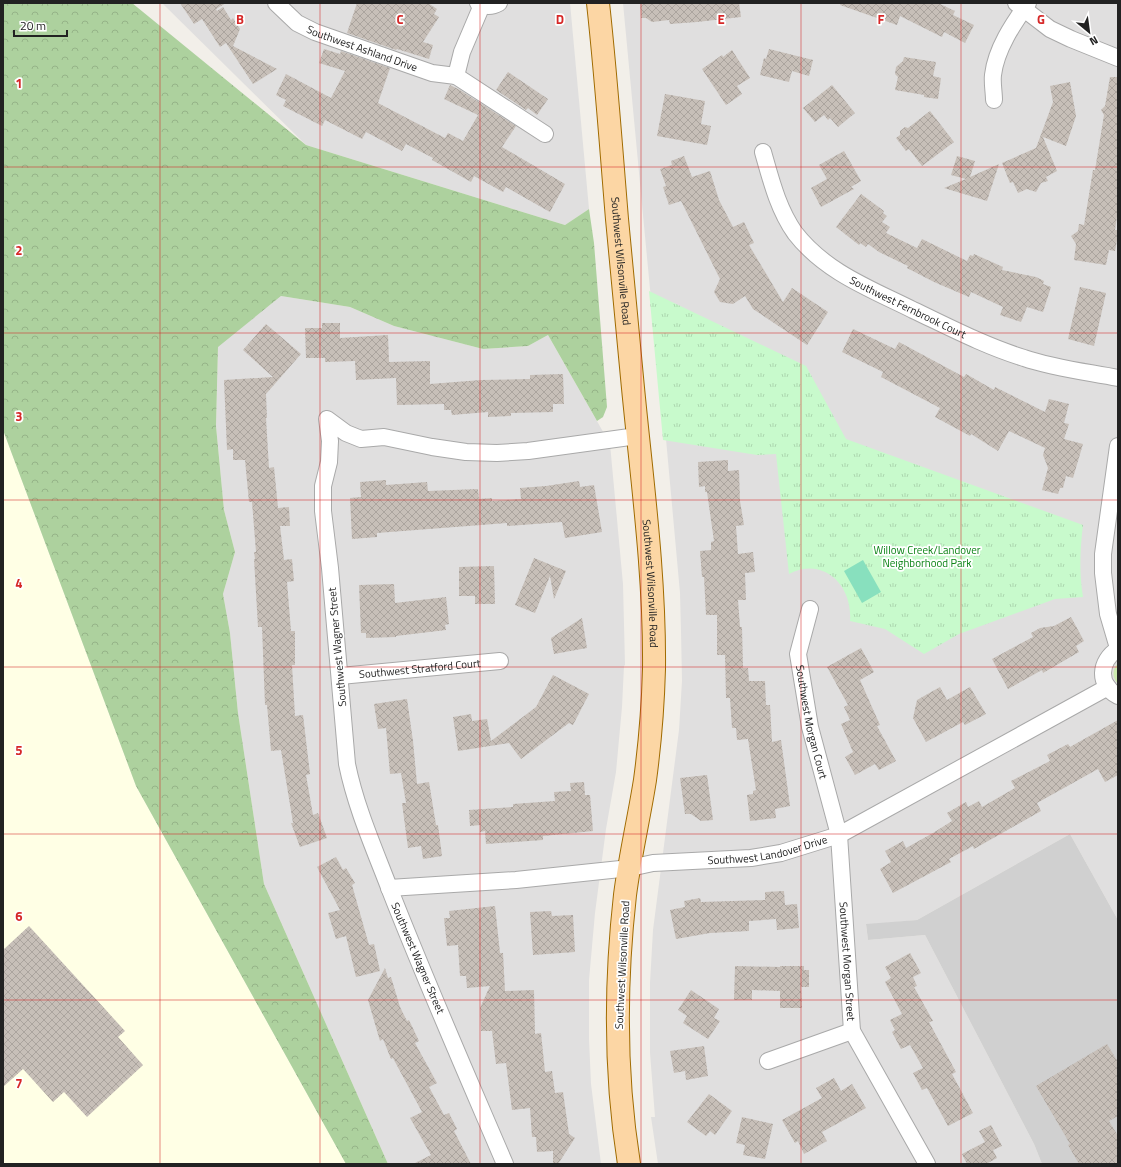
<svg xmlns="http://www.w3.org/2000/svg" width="1121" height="1167" font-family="'Titillium Web',sans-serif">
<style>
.residential{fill:#e0dfdf}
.education{fill:#ffffe5}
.religious{fill:#d0d0d0}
.grass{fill:#cdebb0}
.forest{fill:url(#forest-crowns)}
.park{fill:url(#park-tufts)}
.pitch{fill:#88e0be}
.building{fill:url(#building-cross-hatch)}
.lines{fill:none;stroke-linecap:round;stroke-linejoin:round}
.minor-casing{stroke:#a9a9a9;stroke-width:18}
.primary-casing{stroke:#a06b00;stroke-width:24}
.minor{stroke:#fff;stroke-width:16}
.primary{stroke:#fcd6a4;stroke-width:22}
.grid{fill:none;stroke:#d62828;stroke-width:1;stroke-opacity:0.55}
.labels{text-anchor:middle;stroke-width:3.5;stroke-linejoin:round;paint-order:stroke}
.street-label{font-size:11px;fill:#222;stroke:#fff}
.park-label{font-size:11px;fill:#0c8416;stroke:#fff}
.grid-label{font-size:13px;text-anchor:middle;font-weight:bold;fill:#d62828;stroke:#fff;stroke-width:3.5;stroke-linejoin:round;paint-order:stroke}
</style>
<defs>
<pattern id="forest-crowns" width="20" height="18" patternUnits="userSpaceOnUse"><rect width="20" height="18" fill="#add19e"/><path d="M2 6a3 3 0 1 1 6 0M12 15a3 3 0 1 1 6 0" fill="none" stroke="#95b388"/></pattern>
<pattern id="park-tufts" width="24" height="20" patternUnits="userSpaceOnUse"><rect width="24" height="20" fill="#c8facc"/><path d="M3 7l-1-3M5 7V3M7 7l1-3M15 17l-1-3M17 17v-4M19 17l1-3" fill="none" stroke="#acd6af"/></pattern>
<pattern id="building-cross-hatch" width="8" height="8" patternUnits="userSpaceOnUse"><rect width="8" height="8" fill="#c7bfb8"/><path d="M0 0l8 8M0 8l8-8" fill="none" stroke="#aba49e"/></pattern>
</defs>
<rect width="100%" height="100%" fill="#f2efe9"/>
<g class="residential">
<path d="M162 3H570L589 209 565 225 306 145Z"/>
<path d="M623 3H1118V920L1070 834 917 920 866 925 868 940 925 935 1034 1144 1042 1164H658L651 1117H655L650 1053V983L653 930 679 730 682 681 681 631 680 593 666 439 650 289Z"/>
<path d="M281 296 350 307 394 326 483 349 528 346 548 335 610 444 623 584 625 665 624 666 622 707 616 772 606 829 595 913 589 980V1039L591 1084 601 1164H388L264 884 238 713 230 633 223 594 235 552 224 510 216 426 218 346Z"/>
</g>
<path class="education" d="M3 430 136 786 346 1164H3Z"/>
<path class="religious" d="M1070 834 1118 920V1164H1042L1034 1144 925 935 868 940 866 924 917 920Z"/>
<path class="grass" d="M1118 663V684C1112 677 1112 670 1118 663Z"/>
<path class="forest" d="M3 3H132L306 145 565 225 589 209 594 243 607 407 603 417 597 421 548 335 528 346 483 349 394 326 350 307 281 296 218 347 216 426 224 510 235 552 223 594 230 633 238 713 264 884 388 1164H346L136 786 3 430Z"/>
<path class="park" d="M649 291 806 366 846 439 1083 525C1080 549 1079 573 1083 597L1055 599 959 634 924 654 885 629 850 621C853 585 823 556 789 574L776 454 757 455 663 440Z"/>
<path class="pitch" d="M863 560 881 592 862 603 844 571Z"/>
<g class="building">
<path d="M180 3H226L216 9 217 11 223 7 231 20 233 18 240 29 233 46 277 69 253 84 226 43 220 47 202 19 194 24Z"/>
<path d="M357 3H428L437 9 434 14 439 17 423 42 433 45 429 59 397 49 396 50 347 33Z"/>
<path d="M640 3H739L741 17 697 22 670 24 669 20 652 22 646 18H641Z"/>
<path d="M841 3H938L955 11 953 15 974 25 965 43 944 32 942 37 900 16 897 25 840 5Z"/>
<path d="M324 49 340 54 341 51 390 68 378 103 445 138 448 133 463 141 478 115 444 99 450 85 460 90 516 126 502 147 565 184 550 212 506 187 503 192 474 176 471 182 432 160 433 158 406 144 402 151 366 132 362 139 325 120 322 126 283 106 286 100 276 95 286 74 331 98 345 71 319 63Z"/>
<path d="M769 49 813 60 809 76 792 71 789 82 760 75 764 58 766 59Z"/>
<path d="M732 50 750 78 737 86 742 94 726 105 702 69 722 55 723 57Z"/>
<path d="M904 57 936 62 933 76 941 78 938 99 924 97V95L895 90 898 77 895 74 896 67 903 61Z"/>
<path d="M508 72 548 99 537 115 528 108 526 110 496 90Z"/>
<path d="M1110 77H1118V210L1115 230H1118V235L1115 251 1109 250 1106 265 1074 260 1076 244 1071 236 1078 231 1079 224 1084 225 1093 170H1095L1104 115 1101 110 1105 106Z"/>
<path d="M1070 82 1076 116 1066 146 1043 137 1057 171 1046 177 1048 181 1041 183 1036 192 1027 189 1018 193 1013 182 1010 183 1002 163 1036 148 1053 102 1050 86Z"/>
<path d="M832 85 855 113 838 127 830 118 828 120 824 115 815 122 803 108Z"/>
<path d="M665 94 705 101 701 124 711 126 707 145 657 136Z"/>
<path d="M930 111 954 142 922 166 909 149 906 151 896 138 900 135V131L905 127 908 128Z"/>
<path d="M844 151 861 181 851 187 854 189 821 207 811 188 827 179 819 165Z"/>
<path d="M684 156 692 177 710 171 719 200 733 227 744 222 754 243 749 245 783 302 792 288 828 312 807 345 753 309 745 296 733 304 720 302 714 292 720 279 681 201 669 205 663 187 666 186 660 169 672 165 671 161Z"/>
<path d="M957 156 975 161 970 177 999 164 987 201 944 188 966 179 951 175Z"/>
<path d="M861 194 884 211 883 213 887 216 882 222 890 227 886 233 917 248 922 239 967 261 970 255 973 256 974 254 1003 267 1002 270 1036 277 1044 281 1043 284 1051 287 1043 312 1027 307 1021 322 1000 315 1003 307 971 292 969 297 934 282 907 268 908 266 879 252 868 244 866 247 860 243 859 245 836 227Z"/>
<path d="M1080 287 1106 293 1094 346 1068 339Z"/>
<path d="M322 323H340V338L388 335 389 362 430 361V384L481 380 530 379V375L563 374 564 404H553V412L511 413V416L488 417V412L452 415 451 410H444V404L397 405 396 378 356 380 355 361 325 362V358H306L305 328H322Z"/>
<path d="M266 324 301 354 266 394 267 418H266L269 468 274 467 278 508 289 507 290 526H280L284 560 292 559 294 581 287 582 291 631H295V665H292L295 716 303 715 310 774 306 775 313 815 318 813 327 838 300 847 291 823H293L281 750 271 751 267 705H265L262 627H258L254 559H255L254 552H256L252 502H249L245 460H233V449L227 450 224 380 273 377 243 350Z"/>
<path d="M853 329 895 349 899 342 964 377 966 374 994 390 995 387 1045 412 1049 399 1069 404 1064 423 1069 424 1064 439 1083 444 1073 478 1066 476 1063 488H1060L1058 494 1042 490 1048 468 1043 455 1045 448 1009 431 998 451 971 434 970 436 935 417 940 408 881 377 883 372 842 352Z"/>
<path d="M728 460V471L739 470 740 501 744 525 736 526 738 554 753 552 755 572 745 573 746 600H738L740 627H742L743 668H748L749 681H765L766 705H770L772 742 781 740 790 806 775 809 776 818 750 821 747 795 753 794V791L756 790 748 739 737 740 736 728H732L730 698H726L725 655H717V615H706L704 577H702L700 551 711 550V542L714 541 707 492H705V486L699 487 698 462Z"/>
<path d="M386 480V485L427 482 428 491 478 489 479 499 492 498V501L521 499 520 488 546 486 579 481 580 487 594 485 602 532 565 538 562 522 507 526V523L377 533V537L352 539 350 498 361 497 360 482Z"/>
<path d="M534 558 566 571 554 599 550 576 535 613 515 605Z"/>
<path d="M494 566 495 604H475V596H459V567Z"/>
<path d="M394 584 395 603 446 597 449 624 445 625 446 630 396 636V637L366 638V633H361L359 585Z"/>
<path d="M1071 617 1084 641 1076 646 1079 652 1043 673 1042 670 1008 689 992 659 1033 637 1031 633 1040 628 1054 626Z"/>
<path d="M582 618 587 648 554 654 551 638Z"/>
<path d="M861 648 874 672 860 680 880 725 877 726 896 761 879 770 875 764 855 775 845 757 853 752 841 724 850 720 844 707 848 705 827 667Z"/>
<path d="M553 675 589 694 573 725 569 723 521 759 509 743 458 751 453 717 471 714 472 721 487 719 491 741 536 707Z"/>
<path d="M940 687 947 700 970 687 986 714 965 725 963 722 926 742 913 718 917 700Z"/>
<path d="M407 699 413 741 417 784 429 782 436 825H438L442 856 423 859 421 846 408 848 402 803H406L401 773 390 774 386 728 378 729 374 704Z"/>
<path d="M1118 720V775L1105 782 1098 769 1037 803 1041 811 974 849 973 846 949 859 951 862 893 893 880 869 891 862 885 851 903 841 906 848 933 833 952 821 947 813 966 802 968 807 979 801 982 807 1015 788 1011 781 1050 761 1047 755 1068 744 1070 747Z"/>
<path d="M707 775 713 820 701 821 691 814H685L680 778Z"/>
<path d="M584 782 585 795H590L593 831 543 836V840L486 844 485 831 480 832V825L470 826 469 810 513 807V804L555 801 554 792 571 791 570 783Z"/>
<path d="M336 857 343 870 346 868 355 883 352 885 369 945 374 944 380 971 356 977 346 936 336 939 328 913 340 910 317 867Z"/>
<path d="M784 891 785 905 797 904 799 928 777 930 776 919 749 921V931L710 933 676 939 670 910 685 907 684 901 700 898 701 902 765 900V892Z"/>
<path d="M495 906 500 953H503L505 991 534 990 535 1034 541 1033 545 1072 552 1071 555 1093 563 1092 569 1134 575 1138 558 1164H553V1151L537 1152 536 1137H532L530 1108 512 1110 506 1063 496 1064 492 1031H481L480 1008 490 986 467 988 466 976H460L458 945 447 946 444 918H450L449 911Z"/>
<path d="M551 911 552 916 573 915 575 952 533 955 530 912Z"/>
<path d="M29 926 125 1031 118 1037 143 1065 87 1117 64 1092 53 1102 23 1069 3 1087V950Z"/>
<path d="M910 953 921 973 913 977 917 986 914 987 933 1021 929 1022 956 1072 952 1074 973 1113 948 1126 927 1088 922 1090 913 1073 923 1068 910 1045 901 1049 892 1032 895 1030 890 1020 902 1014 885 982 891 978 885 967Z"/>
<path d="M735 966 780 967V966H804V970H809V987H801L802 1008H780V991L752 990V1000H734Z"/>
<path d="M385 968 388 978 391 977 400 1007 407 1021 409 1020 419 1041 415 1043 437 1083 429 1087 444 1115 449 1113 457 1129 454 1131 471 1164H413L431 1155 410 1118 422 1112 394 1060 393 1058 391 1059 383 1039 380 1041 368 1000Z"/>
<path d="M691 990 719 1009 714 1018 720 1021 708 1039 683 1023 687 1016 678 1010Z"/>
<path d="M1107 1044 1118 1062V1116L1109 1121 1118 1136V1164H1079L1068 1145 1070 1144 1036 1086Z"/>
<path d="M704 1046 708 1076 686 1080 685 1071 674 1073 670 1051Z"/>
<path d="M834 1078 841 1091 852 1084 866 1108 822 1132 827 1141 804 1154 798 1141 795 1143 782 1120 822 1098 816 1088Z"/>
<path d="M709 1094 732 1111 715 1135 710 1131 706 1136 687 1122Z"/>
<path d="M742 1117 773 1124 765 1159 743 1155 745 1145 736 1143Z"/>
<path d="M991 1125 1002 1146 993 1150 997 1158 986 1164H967L962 1154 985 1142 979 1131Z"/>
</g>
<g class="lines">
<defs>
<g id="minor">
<path id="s1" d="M276 3 297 23 315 32 432 73 456 76 462 52 482 5"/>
<path d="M478 3C485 7 492 7 499 3"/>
<path d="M1016 3 1050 29 1071 39 1118 58"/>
<path d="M456 76 545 134"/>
<path d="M994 100C994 92 992 83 993 75 996 49 1013 24 1028 3"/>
<path id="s2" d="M763 152C771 180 778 209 795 233 825 272 871 289 913 310 949 327 985 346 1024 358 1053 368 1087 372 1118 378"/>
<path d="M1118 446 1103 554V573L1108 614 1118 648"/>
<path id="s3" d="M810 609 798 654 810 727 839 835 852 1031 927 1164"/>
<path d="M1118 649C1099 661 1097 685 1118 696"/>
<path id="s4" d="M340 676 500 661"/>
<path id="s5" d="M389 888 516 880 630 868 653 863 751 858 781 853 839 835 1108 687"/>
<path d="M768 1061 852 1031"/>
<path d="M505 1164C466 1073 426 982 390 890 374 848 356 808 347 764L330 568 323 511V486L329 462 330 441 327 419 346 433 361 439 384 437 432 447 466 452 497 453 528 451 637 436"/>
</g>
<g id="primary">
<path id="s6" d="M598 3C606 75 611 147 617 219 622 276 628 332 633 388 642 481 655 575 654 669 653 706 650 743 645 780 639 818 630 856 625 895 615 984 615 1076 629 1164"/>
</g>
</defs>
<use href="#minor" class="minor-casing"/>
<use href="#primary" class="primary-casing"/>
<use href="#minor" class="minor"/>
<use href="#primary" class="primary"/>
</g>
<path class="grid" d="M160 3V1164M320 3V1164M480 3V1164M641 3V1164M801 3V1164M961 3V1164M3 167H1118M3 333H1118M3 500H1118M3 667H1118M3 834H1118M3 1000H1118"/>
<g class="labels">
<g class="street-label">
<text dy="4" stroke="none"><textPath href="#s1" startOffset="99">Southwest Ashland Drive</textPath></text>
<text dy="4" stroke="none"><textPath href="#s6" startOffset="259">Southwest Wilsonville Road</textPath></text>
<text dy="4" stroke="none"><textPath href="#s2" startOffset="224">Southwest Fernbrook Court</textPath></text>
<text dy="4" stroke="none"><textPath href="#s6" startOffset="583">Southwest Wilsonville Road</textPath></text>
<text transform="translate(337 647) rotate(-95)" y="4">Southwest Wagner Street</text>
<text dy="4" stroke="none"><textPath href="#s4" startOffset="80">Southwest Stratford Court</textPath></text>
<text dy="4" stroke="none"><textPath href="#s3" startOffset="116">Southwest Morgan Court</textPath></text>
<text dy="4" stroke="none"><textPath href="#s5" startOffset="381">Southwest Landover Drive</textPath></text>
<text transform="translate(418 958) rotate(67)" y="4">Southwest Wagner Street</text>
<text dy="4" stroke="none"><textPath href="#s3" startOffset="359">Southwest Morgan Street</textPath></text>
<text transform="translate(622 965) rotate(-87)" y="4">Southwest Wilsonville Road</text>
</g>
<g class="park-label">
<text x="927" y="554">Willow Creek/Landover<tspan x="927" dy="13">Neighborhood Park</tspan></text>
</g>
</g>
<g class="grid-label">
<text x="240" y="24">B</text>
<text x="400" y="24">C</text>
<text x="560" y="24">D</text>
<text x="721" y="24">E</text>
<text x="881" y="24">F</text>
<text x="1041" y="24">G</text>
<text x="19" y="88">1</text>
<text x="19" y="255">2</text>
<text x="19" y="421">3</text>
<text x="19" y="588">4</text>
<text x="19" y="755">5</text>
<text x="19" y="921">6</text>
<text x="19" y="1088">7</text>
</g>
<rect width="1121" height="1167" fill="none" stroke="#222222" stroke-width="8"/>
<g transform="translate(1089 32) rotate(151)" stroke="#ffffff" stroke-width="3" paint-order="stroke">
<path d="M0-3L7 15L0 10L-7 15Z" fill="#222222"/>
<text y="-6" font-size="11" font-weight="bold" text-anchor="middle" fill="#222222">N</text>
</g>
<path d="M14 30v6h53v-6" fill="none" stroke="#222222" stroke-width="2"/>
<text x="20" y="30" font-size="12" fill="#222222" stroke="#ffffff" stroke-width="3" paint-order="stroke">20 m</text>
</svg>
